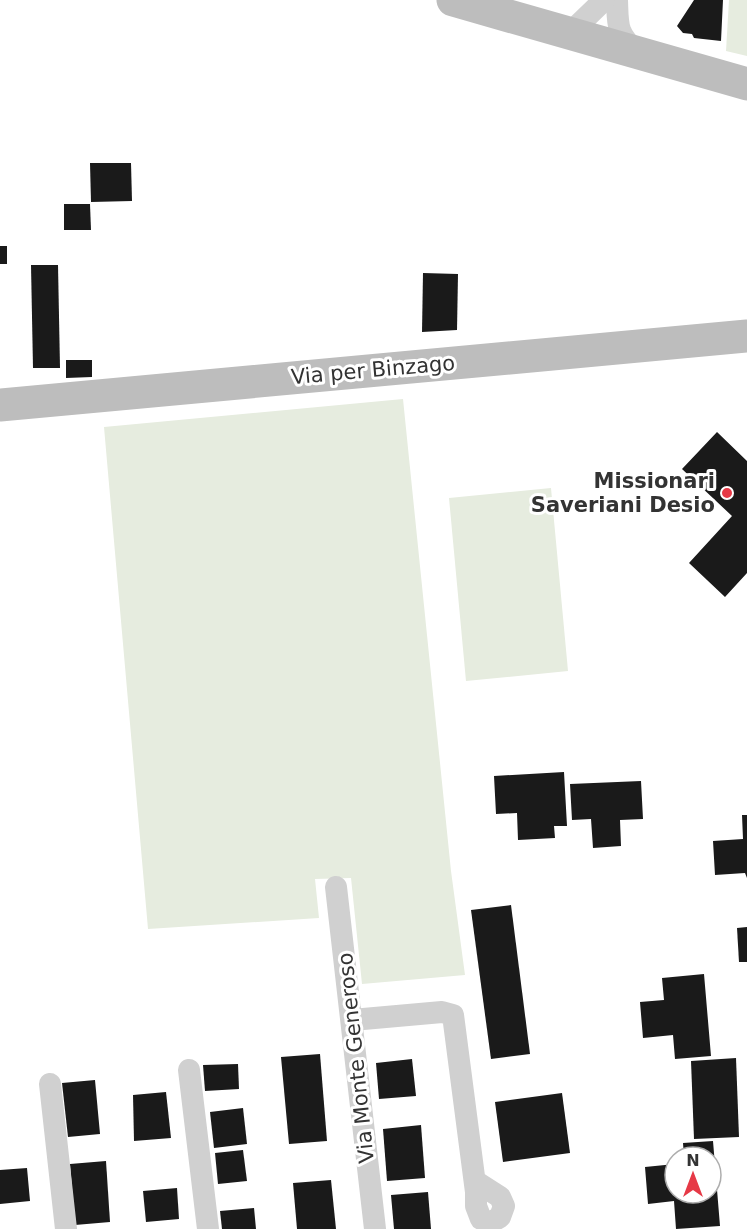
<svg xmlns="http://www.w3.org/2000/svg" width="747" height="1229" font-family="'DejaVu Sans',sans-serif">
<style>
.green{fill:#e6ecdf}
.building{fill:#1a1a1a}
.lines{fill:none;stroke-linecap:round;stroke-linejoin:round}
.street{stroke:#d0d0d0;stroke-width:22}
.secondary{stroke:#bdbdbd;stroke-width:33}
.poi-dot{fill:#e63946;stroke:#fff;stroke-width:2}
.labels{text-anchor:middle;stroke-width:6;stroke-linejoin:round;paint-order:stroke}
.street-label{font-size:21px;fill:#333;stroke:#fff}
.poi-label{font-size:21px;font-weight:bold;fill:#333;stroke:#fff;text-anchor:end}
</style>
<rect width="100%" height="100%" fill="#fff"/>
<g class="green">
<path d="M729 0H747V56L726 51Z"/>
<path d="M403 399 451 871 465 975 362 984 351 878 315 879 319 918 148 929 104 427Z"/>
<path d="M551 488 568 671 466 681 449 498Z"/>
</g>
<g class="building">
<path d="M694 0H723L721 41 694 38 692 34 683 33 677 26Z"/>
<path d="M90 163H131L132 201 91 202Z"/>
<path d="M64 204H90L91 230H64Z"/>
<rect x="0" y="246" width="7" height="18"/>
<path d="M31 265H58L60 368H33Z"/>
<path d="M423 273 458 274 457 330 422 332Z"/>
<path d="M66 360H92V377L66 378Z"/>
<path d="M717 432 747 461V573L725 597 689 563 732 516 682 469Z"/>
<path d="M564 772 567 826H554L555 838 518 840 517 813 496 814 494 776Z"/>
<path d="M641 781 643 819 620 820 621 846 593 848 591 819 572 820 570 784Z"/>
<path d="M742 815H747V878L745 873 715 875 713 841 743 839Z"/>
<path d="M511 905 530 1054 491 1059 471 910Z"/>
<path d="M747 927V962H739L737 928Z"/>
<path d="M704 974 711 1056 675 1059 673 1035 643 1038 640 1002 664 1000 662 978Z"/>
<path d="M320 1054 327 1141 289 1144 281 1057Z"/>
<path d="M736 1058 739 1137 694 1139 691 1061Z"/>
<path d="M412 1059 416 1096 379 1099 376 1063Z"/>
<path d="M238 1064 239 1089 205 1091 203 1065Z"/>
<path d="M95 1080 100 1134 68 1137 62 1083Z"/>
<path d="M166 1092 171 1138 134 1141 133 1095Z"/>
<path d="M562 1093 570 1153 503 1162 495 1102Z"/>
<path d="M243 1108 247 1144 214 1148 210 1112Z"/>
<path d="M421 1125 425 1178 387 1181 383 1129Z"/>
<path d="M713 1141 720 1226 676 1229 674 1201 648 1204 645 1167 675 1164V1193H711V1157H684L683 1143Z"/>
<path d="M243 1150 247 1181 218 1184 215 1153Z"/>
<path d="M106 1161 110 1222 75 1225 70 1164Z"/>
<path d="M27 1168 30 1201 0 1204V1170Z"/>
<path d="M331 1180 336 1229H297L293 1183Z"/>
<path d="M177 1188 179 1219 146 1222 143 1191Z"/>
<path d="M428 1192 431 1229H394L391 1195Z"/>
<path d="M254 1208 256 1229H222L220 1211Z"/>
</g>
<g class="lines">
<g class="street">
<path d="M617 0C618 25 616 33 636 51"/>
<path d="M570 33 604 0"/>
<path d="M336 887 375 1229"/>
<path d="M352 1020 442 1012 453 1015 476 1192V1206L481 1219 490 1223 500 1217 504 1206 500 1197 475 1181"/>
<path d="M189 1070 208 1229"/>
<path d="M50 1084 66 1229"/>
</g>
<g class="secondary">
<path d="M453 0 747 84"/>
<path d="M0 405 747 336"/>
</g>
</g>
<circle class="poi-dot" cx="727" cy="493" r="6"/>
<g class="labels">
<g class="street-label">
<text transform="translate(373 370) rotate(-5)" y="7">Via per Binzago</text>
<text transform="translate(356 1058) rotate(-96)" y="7">Via Monte Generoso</text>
</g>
<g class="poi-label">
<text x="715" y="488">Missionari<tspan x="715" dy="24">Saveriani Desio</tspan></text>
</g>
</g>
<g transform="translate(693 1175)"><circle r="28" fill="#ffffff" stroke="#adadad" stroke-width="1.5"/>
<path d="M0-4.5L10 22L0 15L-10 22Z" fill="#e63946"/>
<text y="-9" font-size="16" font-weight="bold" text-anchor="middle" fill="#333333">N</text>
</g>
</svg>
